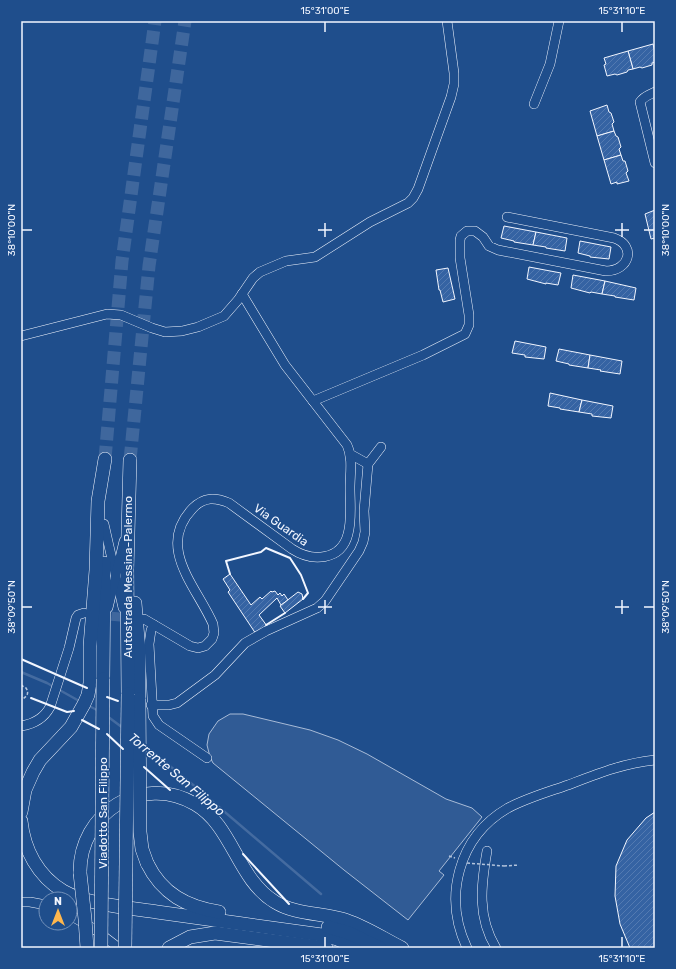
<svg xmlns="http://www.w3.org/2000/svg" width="676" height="969" font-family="Rubik,sans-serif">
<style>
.built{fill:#305b95;stroke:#a8bbd7}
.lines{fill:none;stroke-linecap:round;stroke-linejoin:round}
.stream{stroke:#446ba0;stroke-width:2.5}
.building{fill:url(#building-hatch);stroke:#f2f6ff}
.minor-tunnel{stroke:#3f679d;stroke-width:9;stroke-dasharray:9 4.5;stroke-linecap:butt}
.highway-tunnel{stroke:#3f679d;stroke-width:13;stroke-dasharray:13 6;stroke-linecap:butt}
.minor-casing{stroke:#f2f6ff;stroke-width:10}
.highway-casing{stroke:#f2f6ff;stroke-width:14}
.path{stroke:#b3c4dc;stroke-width:1.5;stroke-dasharray:3 2;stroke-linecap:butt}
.minor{stroke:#1f4e8c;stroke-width:9}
.highway{stroke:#1f4e8c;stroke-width:13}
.highway-bridge-casing{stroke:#f2f6ff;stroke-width:14;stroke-linecap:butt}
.path-bridge{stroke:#b3c4dc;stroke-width:1.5;stroke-dasharray:3 2;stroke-linecap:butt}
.highway-bridge{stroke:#1f4e8c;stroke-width:13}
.wall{stroke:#f2f6ff;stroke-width:2}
.ticks{fill:none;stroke:#f2f6ff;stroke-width:1.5}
.labels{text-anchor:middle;stroke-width:3;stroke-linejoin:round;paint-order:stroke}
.street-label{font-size:12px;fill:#f2f6ff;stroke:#1f4e8c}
.water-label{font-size:13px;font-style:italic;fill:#f2f6ff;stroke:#1f4e8c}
.neatline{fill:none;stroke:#f2f6ff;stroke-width:1.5}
.ticks-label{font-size:10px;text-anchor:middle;fill:#f2f6ff}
</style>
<defs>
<pattern id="building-hatch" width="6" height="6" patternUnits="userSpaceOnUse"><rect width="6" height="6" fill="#3563a3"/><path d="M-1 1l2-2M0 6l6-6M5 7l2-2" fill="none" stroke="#537ab1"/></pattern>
</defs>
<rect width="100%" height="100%" fill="#1f4e8c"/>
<path class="built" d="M230 714H243L310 730 338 740 367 754 446 799 472 808 482 817 439 871 444 875 408 920 344 870 213 763 210 757 207 745 209 734 218 721Z"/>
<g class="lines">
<g class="stream">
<path d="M21 672 47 683 81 702"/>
<path d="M87 705 99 711"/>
<path d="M107 716 123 728"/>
<path d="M144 745 192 784 321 894"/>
</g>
</g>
<g class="building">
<path d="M653 44 655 52V62L652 63V65L642 68 640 67 633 69 628 51Z"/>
<path d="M628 51 633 69 628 70 627 72 617 75 615 74 607 76 604 65 606 64 604 58Z"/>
<path d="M607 105 609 112 611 113 614 122 612 124 614 131 597 136 590 111Z"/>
<path d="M614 131 616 136 618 137 621 147 619 149 621 155 604 160 597 136Z"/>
<path d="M621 155 623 161H625L628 171 626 173 629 181 617 184V182L611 184 604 160Z"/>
<path d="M655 210V238L651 239 645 214Z"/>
<path d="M504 226 536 232 533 245 514 242V241L501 238Z"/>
<path d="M536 232 567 238 565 251 546 248V247L533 245Z"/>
<path d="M580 241 611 247 609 259 590 257V256L578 253Z"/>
<path d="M529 267 561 273 558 285 546 283V284L527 279Z"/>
<path d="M448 268 455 299 443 302 440 290H439L436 270Z"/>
<path d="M573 275 605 281 602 294 591 292 590 293 571 288Z"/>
<path d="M605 281 636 288 634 300 615 297V296L602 294Z"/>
<path d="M515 341 546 347 544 359 525 357V355L512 353Z"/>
<path d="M559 349 590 355 588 368 569 365V364L556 361Z"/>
<path d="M590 355 622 361 620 374 600 371 601 370 588 368Z"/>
<path d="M550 393 582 400 579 412 560 409V408L548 406Z"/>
<path d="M582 400 613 406 611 418 592 416V414L579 412Z"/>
<path d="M230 574 251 605 260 597 262 599 271 591 272 592 275 591 278 595 280 593 282 596 284 594 288 600 281 605 277 598 259 615 267 626 256 634 228 592 230 590 223 579Z"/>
<path d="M298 592 302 594 303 599 285 613 280 606Z"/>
<path d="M655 812V948H630L620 924 615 896 616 866 627 840 646 818Z"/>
</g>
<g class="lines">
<path class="minor-tunnel" d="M98 615 133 618"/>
<g class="highway-tunnel">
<path d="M105 459 122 261 155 21"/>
<path d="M130 460 149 266 185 21"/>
</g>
<defs>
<g id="minor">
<path d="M655 92C649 95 644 96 640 102L655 163"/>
<path d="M534 104 550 64 559 21"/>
<path d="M21 336 107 314 121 315 152 328 165 332 182 331 198 327 224 316 238 300 253 278 260 272 286 261 315 257 370 222 408 203 413 198 418 189 451 97 454 84V73L447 21"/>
<path d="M313 401 423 355 465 334 469 325V315L460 258V240L461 236 467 231H475L483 237 489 246 498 250 606 271C629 271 637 246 614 238L507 217"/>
<path d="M350 454 368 464"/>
<path d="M104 524 123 608"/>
<path d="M108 608 124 541"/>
<path d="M144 619 190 646 198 648 205 646 212 639 214 633 213 624C197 587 155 547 193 508 204 497 215 497 229 503L292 549C312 562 341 561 348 534 352 520 350 503 350 488 350 474 353 458 347 445L285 365 242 294"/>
<path d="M154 625 151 630 149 644 153 716 159 725 207 758"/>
<path d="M151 705H169L177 703 215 675 245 643 266 631 317 608 325 601 359 551 363 542 365 532 364 511 368 464 381 447"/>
<path d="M21 726C34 724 44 718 50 707L69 648 76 618 78 615 84 613"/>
<path d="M487 851C481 885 477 917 496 948"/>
<path d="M21 902H30L46 905"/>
<path d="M70 915 94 929 119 948"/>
<path d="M467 948C443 897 458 837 508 808 527 798 548 792 568 785 597 774 624 763 655 760"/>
</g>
<g id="highway">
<path d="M135 603 139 651V699"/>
<path d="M103 679 104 563"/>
<path d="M128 694 127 569 130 460"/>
<path d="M21 812 25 790 33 772 40 760 71 727 84 704 88 695 90 683V646L96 570 98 501 105 459"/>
<path d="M21 821C24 850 38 876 63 891 85 904 131 908 157 912 212 920 267 927 322 935L337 939 359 948"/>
<path d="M147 863C162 894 187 907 219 912"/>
<path d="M80 873C79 813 142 773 195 804 233 826 237 879 275 902 294 914 320 913 342 919 363 925 382 938 402 948"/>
<path d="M328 927 349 933 380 948"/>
<path d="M169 948 190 937 215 933 326 948"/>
</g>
</defs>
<use href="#minor" class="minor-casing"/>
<use href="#highway" class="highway-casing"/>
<g class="path">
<path d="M21 685 26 688C30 694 26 697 21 700"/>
<path d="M449 856 455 858"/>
<path d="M504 866 519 865"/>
</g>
<use href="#minor" class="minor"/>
<use href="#highway" class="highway"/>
<defs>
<g id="highway-bridge">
<path d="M139 699 140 832 142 849 147 863"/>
<path d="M80 873 85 919 87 948"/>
<path d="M101 948 103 679"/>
<path d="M125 948 128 694"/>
</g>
</defs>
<use href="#highway-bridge" class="highway-bridge-casing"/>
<path class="path-bridge" d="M467 863 504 866"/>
<use href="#highway-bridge" class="highway-bridge"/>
<g class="wall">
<path d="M230 574 226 561 261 552 266 548 290 558 301 575 308 593 303 599"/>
<path d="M266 625 285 613"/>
<path d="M21 659 87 688"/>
<path d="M107 697 118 701"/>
<path d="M31 698 67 712 74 711"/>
<path d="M82 720 99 729"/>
<path d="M107 734 123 749"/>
<path d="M144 767 170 790"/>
<path d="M243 854 289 904"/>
</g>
</g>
<path class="ticks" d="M325 22V32M622 22V32M325 223V237M622 223V237M22 230H32M318 230H332M615 230H629M644 230H654M325 600V614M622 600V614M22 607H32M318 607H332M615 607H629M644 607H654M325 937V947M622 937V947"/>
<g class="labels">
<g class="street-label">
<text transform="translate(281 525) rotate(35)" y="4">Via Guardia</text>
<text transform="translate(128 577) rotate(-90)" y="4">Autostrada Messina-Palermo</text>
<text transform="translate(103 813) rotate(-90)" y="4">Viadotto San Filippo</text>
</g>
<g class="water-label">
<text transform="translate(177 774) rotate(40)" y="5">Torrente San Filippo</text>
</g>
</g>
<rect width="676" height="969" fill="none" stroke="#1f4e8c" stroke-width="44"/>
<g transform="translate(58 911)"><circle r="19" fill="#1f4e8c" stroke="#7391ba"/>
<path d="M0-3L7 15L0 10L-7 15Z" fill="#ffb74d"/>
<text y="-6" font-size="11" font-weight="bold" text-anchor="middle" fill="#f2f6ff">N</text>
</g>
<rect x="22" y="22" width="632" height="925" class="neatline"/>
<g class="ticks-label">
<text x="325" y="14">15°31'00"E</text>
<text x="622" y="14">15°31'10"E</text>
<text transform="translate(11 230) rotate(-90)" y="4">38°10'00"N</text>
<text transform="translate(665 230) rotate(-90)" y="4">38°10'00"N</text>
<text transform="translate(11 607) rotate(-90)" y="4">38°09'50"N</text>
<text transform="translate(665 607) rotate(-90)" y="4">38°09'50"N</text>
<text x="325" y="962">15°31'00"E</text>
<text x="622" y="962">15°31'10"E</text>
</g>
</svg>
